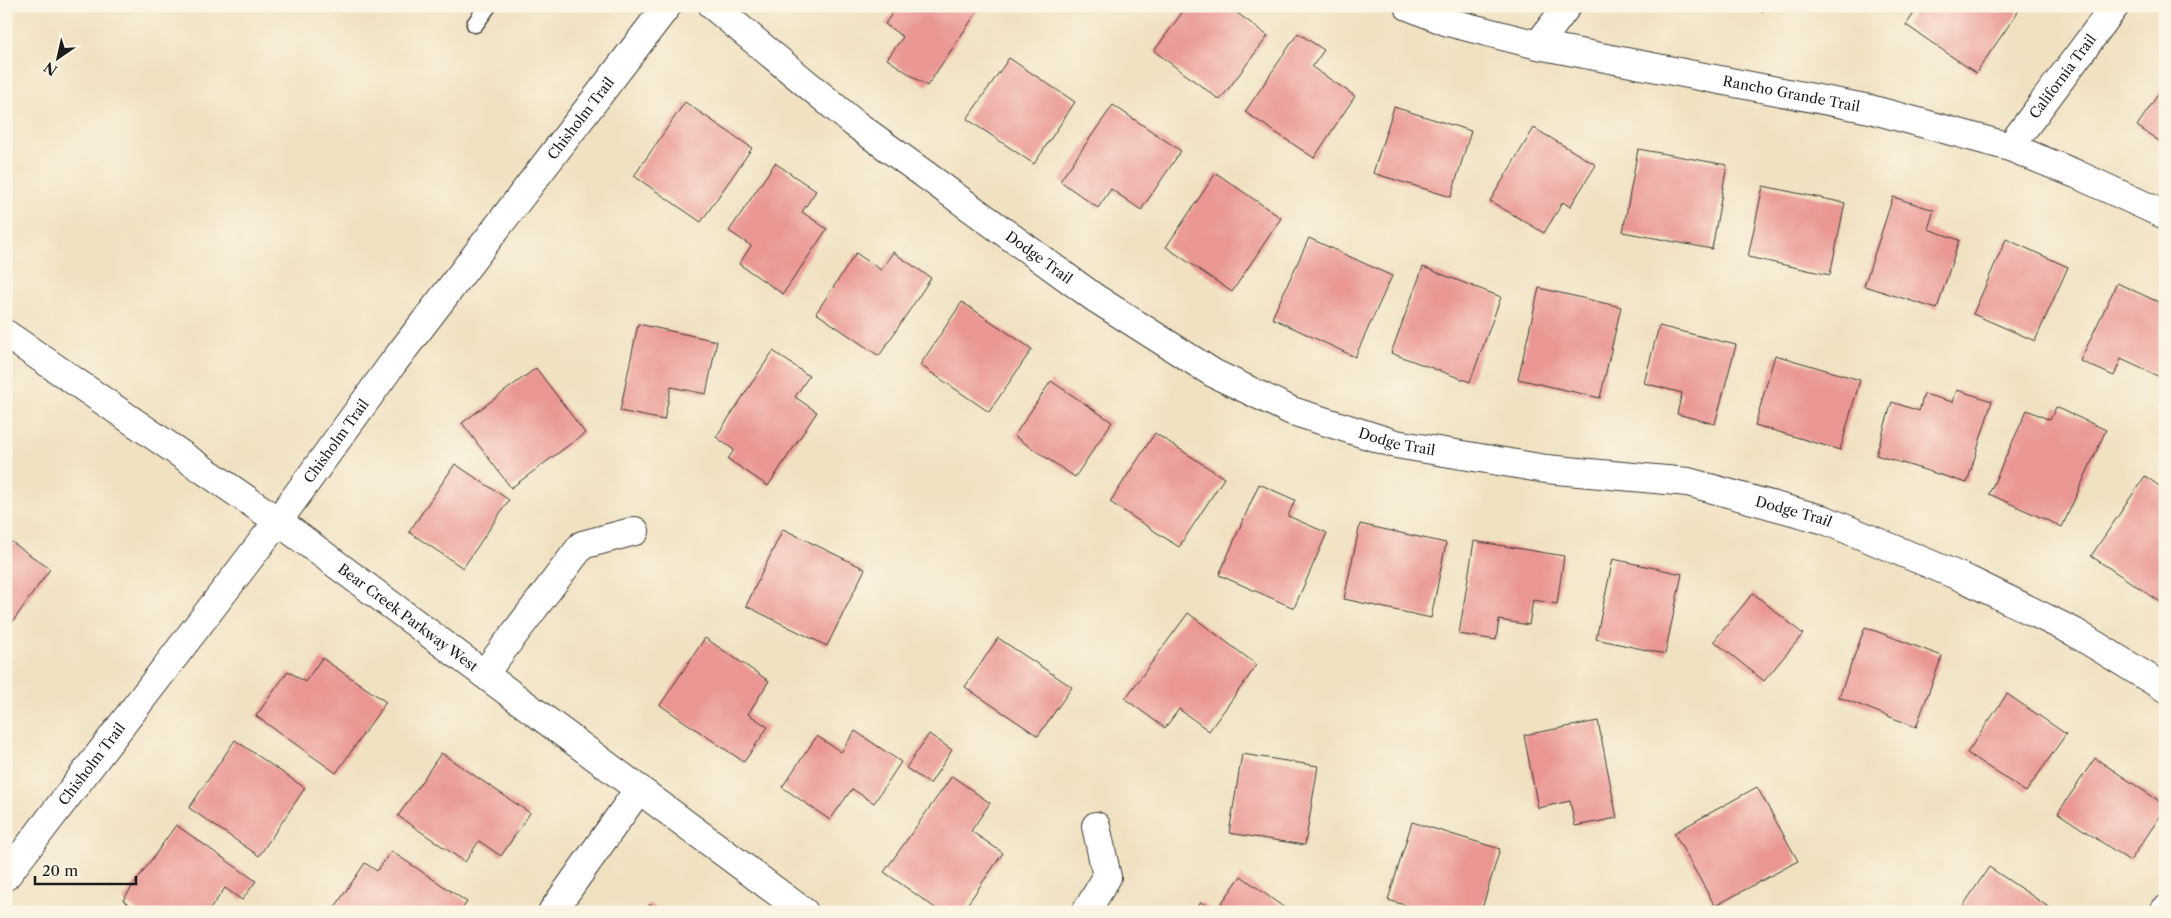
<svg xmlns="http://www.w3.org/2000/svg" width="2171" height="918" font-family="'Libre Caslon Text',serif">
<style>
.building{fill:#ea9794}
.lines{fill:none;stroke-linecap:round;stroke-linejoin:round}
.lane-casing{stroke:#3c3a35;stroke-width:19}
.street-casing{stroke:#3c3a35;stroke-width:30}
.lane{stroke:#fff;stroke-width:16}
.street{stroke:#fff;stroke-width:28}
.labels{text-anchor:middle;stroke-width:4.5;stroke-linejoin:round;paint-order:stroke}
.street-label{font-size:14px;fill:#1c1c1c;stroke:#fcf5e5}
</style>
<rect width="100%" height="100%" fill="#fcf5e5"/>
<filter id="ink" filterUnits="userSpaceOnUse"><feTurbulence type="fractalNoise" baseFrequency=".02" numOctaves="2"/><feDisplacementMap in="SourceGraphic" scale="10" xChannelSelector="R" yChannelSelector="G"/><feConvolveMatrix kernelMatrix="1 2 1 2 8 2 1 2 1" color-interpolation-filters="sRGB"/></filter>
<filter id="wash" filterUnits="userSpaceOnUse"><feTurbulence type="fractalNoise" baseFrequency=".0096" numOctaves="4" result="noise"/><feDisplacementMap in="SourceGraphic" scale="20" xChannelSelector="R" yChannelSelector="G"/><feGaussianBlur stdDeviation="1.12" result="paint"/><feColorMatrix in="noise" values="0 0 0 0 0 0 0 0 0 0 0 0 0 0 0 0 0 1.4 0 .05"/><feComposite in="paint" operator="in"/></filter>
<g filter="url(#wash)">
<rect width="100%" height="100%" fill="#f0e1c1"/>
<g id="blocks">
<g class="building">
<path d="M897 6H981L927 86 887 59 903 37 885 24Z"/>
<path d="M1140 6H1150L1147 11Z"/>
<path d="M1187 6H1228L1268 36 1220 100 1154 51Z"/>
<path d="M1753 6H1766L1762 12Z"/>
<path d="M1919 6H2022L1976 73 1906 25Z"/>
<path d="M1298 33 1324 50 1312 67 1355 96 1314 158 1245 112Z"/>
<path d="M1009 58 1075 102 1034 164 967 119Z"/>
<path d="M2165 84V145L2137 126Z"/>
<path d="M685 102 752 148 701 222 634 176Z"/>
<path d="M1113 105 1181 151 1141 210 1111 189 1098 208 1060 181Z"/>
<path d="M1394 107 1471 131 1451 197 1373 173Z"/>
<path d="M1534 128 1596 165 1570 207 1563 202 1544 233 1490 201Z"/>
<path d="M1638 149 1727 165 1712 249 1623 232Z"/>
<path d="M775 163 816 191 802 212 827 229 783 294 739 264 751 246 729 231Z"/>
<path d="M1216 173 1281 218 1232 292 1166 247Z"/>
<path d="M1763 186 1845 203 1830 275 1748 257Z"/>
<path d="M1893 197 1934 210 1928 229 1959 240 1937 309 1864 286Z"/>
<path d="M1309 238 1392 276 1355 357 1272 318Z"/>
<path d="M2006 239 2068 267 2035 341 1973 314Z"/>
<path d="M893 252 931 278 879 356 816 313 856 253 881 270Z"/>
<path d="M1423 267 1501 297 1470 382 1391 353Z"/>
<path d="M2117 283 2165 305 2164 379 2121 359 2114 376 2080 361Z"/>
<path d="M1539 288 1621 307 1600 398 1518 379Z"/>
<path d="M962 302 1032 349 989 412 920 365Z"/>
<path d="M638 324 717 341 706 394 671 387 664 420 620 411Z"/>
<path d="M1659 326 1736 345 1715 424 1677 414 1682 393 1644 383Z"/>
<path d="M773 351 809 376 795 397 817 412 768 486 728 459 734 450 716 437Z"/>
<path d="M1775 355 1860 380 1840 450 1755 425Z"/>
<path d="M536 368 585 433 511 488 462 423Z"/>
<path d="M1051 381 1112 422 1075 477 1014 436Z"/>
<path d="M1957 390 1992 401 1967 483 1876 455 1892 402 1919 411 1924 394 1953 402Z"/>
<path d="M2056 407 2106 430 2062 527 1989 494 2027 410 2050 420Z"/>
<path d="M1155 433 1224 478 1179 547 1110 502Z"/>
<path d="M455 464 509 500 463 568 409 532Z"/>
<path d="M2145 476 2165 490V605L2091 556Z"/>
<path d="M1259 484 1295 500 1288 516 1327 533 1294 608 1219 575Z"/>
<path d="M1360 524 1446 543 1431 618 1344 599Z"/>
<path d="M783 529 865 569 827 646 746 606Z"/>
<path d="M6 538 50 569 6 631Z"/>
<path d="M1474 541 1564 556 1557 604 1533 600 1529 625 1499 620 1496 640 1459 634Z"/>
<path d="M1613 559 1682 574 1665 654 1596 639Z"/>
<path d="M1753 593 1803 634 1764 681 1714 641Z"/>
<path d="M1188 613 1257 665 1209 731 1179 709 1165 728 1125 699Z"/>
<path d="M1865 627 1942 656 1916 727 1839 697Z"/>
<path d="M705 638 769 681 748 714 768 727 744 762 660 705Z"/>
<path d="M998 638 1072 687 1038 736 965 687Z"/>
<path d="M322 658 386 702 336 773 256 716 288 671 305 682Z"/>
<path d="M2007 694 2066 734 2026 792 1967 753Z"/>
<path d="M1598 721 1617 818 1575 826 1570 801 1538 808 1524 735Z"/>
<path d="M855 731 901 762 874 803 852 789 830 820 782 787 817 736 841 752Z"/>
<path d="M929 734 952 750 930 784 906 768Z"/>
<path d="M235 740 305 788 259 856 189 808Z"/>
<path d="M441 753 530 813 501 856 479 841 465 862 398 816Z"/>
<path d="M1242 754 1318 766 1305 845 1229 833Z"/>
<path d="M2095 758 2165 805V809L2130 861 2058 813Z"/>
<path d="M952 776 990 803 971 831 1003 853 962 912H941L884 872Z"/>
<path d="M1757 787 1798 861 1715 906 1674 833Z"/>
<path d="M1412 822 1500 849 1481 912H1428L1388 900Z"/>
<path d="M176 825 256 881 242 900 225 888 208 912H139L123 900Z"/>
<path d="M391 851 467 902 460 912H336L333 910 365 863 377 871Z"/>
<path d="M1989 867 2056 912H1959Z"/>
<path d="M1241 876 1290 912H1215Z"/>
<path d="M1201 902 1214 912H1194Z"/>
<path d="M650 904 661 912H645Z"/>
</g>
</g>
</g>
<g filter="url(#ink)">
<use href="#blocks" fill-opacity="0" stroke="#3c3a35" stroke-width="1"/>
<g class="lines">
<defs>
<path id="lane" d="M475 24 488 6"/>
<g id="street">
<path id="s1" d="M713 6 854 123 1095 298 1213 373 1292 411 1396 444 1546 469 1688 482 1825 520 1968 580 2074 632 2165 688"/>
<path id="s2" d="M1408 6 1448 22 1538 45 1870 109 2010 147 2076 174 2165 215"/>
<path d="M1538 45 1567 6"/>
<path id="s3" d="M2010 147 2115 6"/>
<path id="s4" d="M6 334 278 521 804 912"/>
<path d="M484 674 582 545 635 531"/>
<path id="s5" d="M6 876 278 521 393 363 667 6"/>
<path d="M552 912 639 789"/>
<path d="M1086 912 1107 877 1096 826"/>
<path d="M2164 912 2165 910"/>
</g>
</defs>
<use href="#lane" class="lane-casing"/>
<use href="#street" class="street-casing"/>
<use href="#lane" class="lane"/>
<use href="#street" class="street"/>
</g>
</g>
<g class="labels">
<g class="street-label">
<text dy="5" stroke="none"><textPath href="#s3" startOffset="88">California Trail</textPath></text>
<text dy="5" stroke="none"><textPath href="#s2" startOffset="394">Rancho Grande Trail</textPath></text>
<text dy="5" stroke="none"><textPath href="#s5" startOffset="951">Chisholm Trail</textPath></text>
<text dy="5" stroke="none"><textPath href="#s1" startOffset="412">Dodge Trail</textPath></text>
<text dy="5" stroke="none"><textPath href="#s5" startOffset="546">Chisholm Trail</textPath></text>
<text dy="5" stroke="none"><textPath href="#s1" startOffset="818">Dodge Trail</textPath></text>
<text dy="5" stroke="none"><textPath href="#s1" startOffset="1222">Dodge Trail</textPath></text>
<text dy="5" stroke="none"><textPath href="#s4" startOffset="492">Bear Creek Parkway West</textPath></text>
<text dy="5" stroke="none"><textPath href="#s5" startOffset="141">Chisholm Trail</textPath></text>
</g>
</g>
<rect width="2171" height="918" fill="none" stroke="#fcf5e5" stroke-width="25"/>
<g transform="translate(58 58) rotate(214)" stroke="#fcf5e5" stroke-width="4" paint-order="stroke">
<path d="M0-4L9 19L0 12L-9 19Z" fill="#1c1c1c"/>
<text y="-8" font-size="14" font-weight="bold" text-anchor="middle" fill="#1c1c1c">N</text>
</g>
<path d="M35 876v8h101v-8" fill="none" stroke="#1c1c1c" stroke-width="2.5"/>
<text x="42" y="876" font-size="15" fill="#1c1c1c" stroke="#fcf5e5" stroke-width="4" paint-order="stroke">20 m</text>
</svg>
